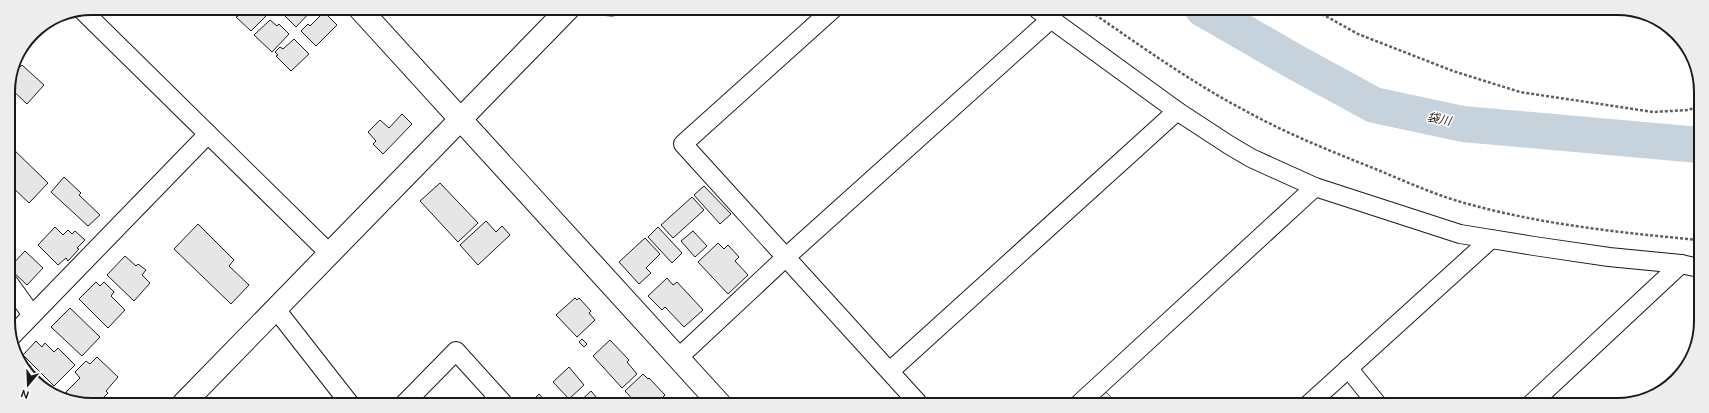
<svg xmlns="http://www.w3.org/2000/svg" width="1709" height="413" font-family="Ubuntu,'Noto Sans JP',sans-serif">
<style>
.green{fill:#e0efe3;stroke:#6a6a6a}
.lines{fill:none;stroke-linecap:round;stroke-linejoin:round}
.river{stroke:#c6d2dc;stroke-width:36}
.building{fill:#e6e6e6;stroke:#1a1a1a}
.service-casing{stroke:#1a1a1a;stroke-width:11}
.minor-casing{stroke:#1a1a1a;stroke-width:20}
.tertiary-casing{stroke:#1a1a1a;stroke-width:24}
.path{stroke:#5f5f5f;stroke-width:2.5;stroke-dasharray:3 2;stroke-linecap:butt}
.service{stroke:#fff;stroke-width:9}
.minor{stroke:#fff;stroke-width:18}
.tertiary{stroke:#fff;stroke-width:22}
.labels{text-anchor:middle;stroke-width:3;stroke-linejoin:round;paint-order:stroke}
.water-label{font-size:12px;font-style:italic;fill:#1a1a1a;stroke:#fff}
.rim{fill:none;stroke:#1a1a1a;stroke-width:2}
</style>
<rect width="100%" height="100%" fill="#fff"/>
<path class="green" d="M1106 392 1118 404H1093Z"/>
<g class="lines">
<path class="river" d="M1203 9 1295 62 1374 105 1463 124 1699 145"/>
</g>
<g class="building">
<path d="M241 8 244 10 245 8H263L268 14 251 31 236 17 238 16 236 13Z"/>
<path d="M289 8H314L296 27 283 14Z"/>
<path d="M324 12 337 25 316 46 301 31 308 24 310 26Z"/>
<path d="M270 20 277 26 279 24 289 34 272 52 254 35Z"/>
<path d="M294 39 309 54 291 71 276 56 278 55 275 52 280 47 283 49Z"/>
<path d="M14 63 19 68 22 65 44 85 27 104 8 86Z"/>
<path d="M402 114 412 124 383 154 373 144 376 141 368 132 380 120 389 128Z"/>
<path d="M9 145 48 183 29 203 9 184Z"/>
<path d="M64 177 81 193 79 195 100 215 88 226 51 192Z"/>
<path d="M440 183 478 223 458 242 420 201Z"/>
<path d="M704 186 731 214 720 224 694 195Z"/>
<path d="M692 197 704 210 673 238 661 225Z"/>
<path d="M486 221 496 232 502 226 510 235 478 265 460 245Z"/>
<path d="M198 224 234 260 229 266 249 285 231 304 174 249Z"/>
<path d="M55 227 63 235 68 230 72 234 75 231 85 240 77 248 79 249 68 261 66 258 58 265 38 245Z"/>
<path d="M658 227 682 253 672 263 648 237Z"/>
<path d="M693 231 707 246 695 257 681 241Z"/>
<path d="M645 238 660 254 646 268 651 273 639 284 619 262Z"/>
<path d="M718 243 724 249 728 245 739 257 735 261 748 275 728 294 698 262Z"/>
<path d="M25 251 43 268 27 285 9 268Z"/>
<path d="M125 256 136 266 138 264 146 270 142 275 150 283 134 301 107 275Z"/>
<path d="M667 278 673 285 677 282 703 310 684 327 665 307 662 310 648 296Z"/>
<path d="M96 282 100 286 104 282 114 292 111 296 125 310 108 328 79 299Z"/>
<path d="M575 298 577 300 579 298 591 311 589 313 595 320 577 337 556 315Z"/>
<path d="M70 308 100 337 82 356 51 327Z"/>
<path d="M582 339 587 344 584 347 579 342Z"/>
<path d="M610 340 629 360 627 362 637 374 622 388 593 356Z"/>
<path d="M36 341 42 347 45 343 54 352 58 348 75 365 54 386 23 355Z"/>
<path d="M97 357 118 377 106 391 108 393 98 403H77L66 392 80 378 75 372 86 361 90 364Z"/>
<path d="M569 367 584 385 569 399 553 382Z"/>
<path d="M643 374 648 379 649 378 665 395 656 404H637L625 391Z"/>
<path d="M591 391 602 404H577Z"/>
<path d="M539 394 548 404H529Z"/>
</g>
<g class="lines">
<defs>
<path id="service" d="M587 9 612 11 614 9"/>
<g id="minor">
<path d="M833 9 683 144 919 404"/>
<path d="M1037 9 1177 111 1229 145 1251 158 1315 187 1460 234 1534 246 1609 257 1681 264 1699 268"/>
<path d="M82 10 330 254"/>
<path d="M9 283 32 315"/>
<path d="M275 308 350 404"/>
<path d="M10 338 208 134"/>
<path d="M678 358 786 257 1051 19"/>
<path d="M1348 368 1378 405"/>
<path d="M890 371 1177 111"/>
<path d="M404 404 456 351 504 404"/>
<path d="M1079 404 1315 187"/>
<path d="M1308 405 1491 239"/>
<path d="M1530 405 1681 264"/>
</g>
<g id="tertiary">
<path d="M359 8 720 404"/>
<path d="M184 403 568 9"/>
</g>
</defs>
<use href="#service" class="service-casing"/>
<use href="#minor" class="minor-casing"/>
<use href="#tertiary" class="tertiary-casing"/>
<g class="path">
<path d="M1087 9C1138 44 1189 81 1244 110 1287 134 1333 152 1378 170 1409 183 1440 197 1472 205 1546 225 1623 233 1699 240"/>
<path d="M1313 9 1358 34 1453 71 1520 92 1653 112 1689 110 1699 105"/>
</g>
<use href="#service" class="service"/>
<use href="#minor" class="minor"/>
<use href="#tertiary" class="tertiary"/>
</g>
<g class="labels">
<g class="water-label">
<text transform="translate(1439 119) rotate(12)" y="4">袋川</text>
</g>
</g>
<path d="M0 0H1709V413H0ZM92 15H1617A77 77 0 0 1 1694 92V321A77 77 0 0 1 1617 398H92A77 77 0 0 1 15 321V92A77 77 0 0 1 92 15Z" fill="#ededed" fill-rule="evenodd"/>
<path class="rim" d="M92 15H1617A77 77 0 0 1 1694 92V321A77 77 0 0 1 1617 398H92A77 77 0 0 1 15 321V92A77 77 0 0 1 92 15Z"/>
<g transform="translate(28 385) rotate(199)" stroke="#ffffff" stroke-width="3" paint-order="stroke">
<path d="M0-3L7 15L0 10L-7 15Z" fill="#1a1a1a"/>
<text y="-6" font-size="11" font-weight="bold" text-anchor="middle" fill="#1a1a1a">N</text>
</g>
</svg>
